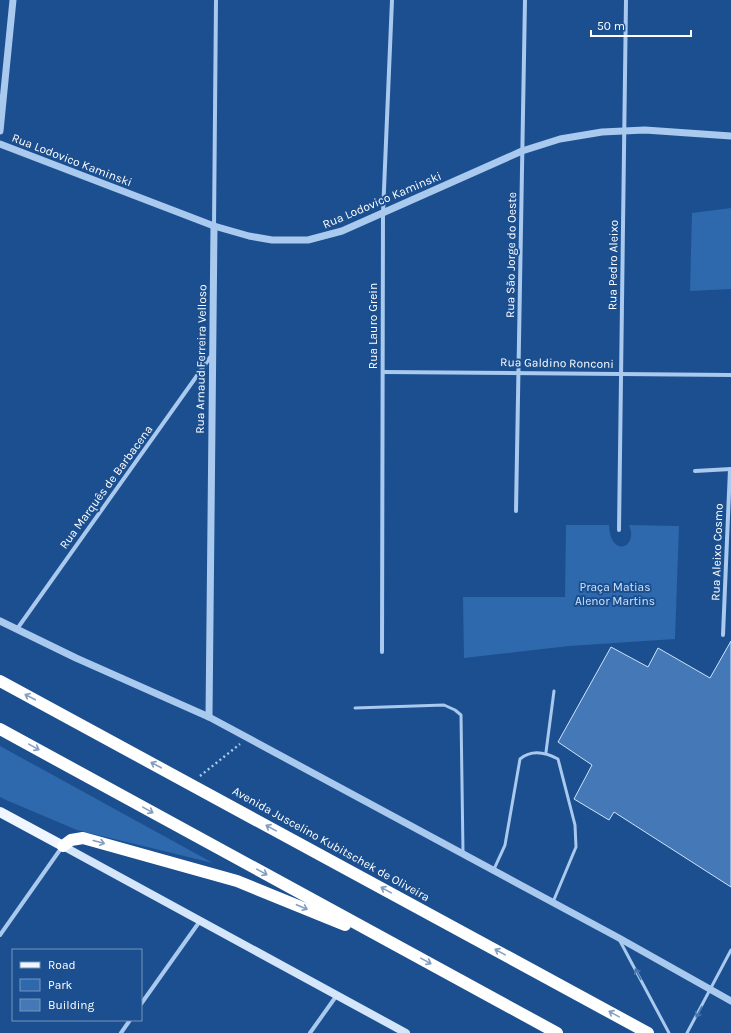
<svg xmlns="http://www.w3.org/2000/svg" width="731" height="1033" font-family="Karla,sans-serif">
<style>
.green{fill:#2e69ad}
.building{fill:#4478b7;stroke:#cfe3fa}
.lines{fill:none;stroke-linecap:round;stroke-linejoin:round}
.path{stroke:#a9c9ee;stroke-width:2.5;stroke-dasharray:2 3;stroke-linecap:butt}
.service{stroke:#a9c9ee;stroke-width:3}
.minor{stroke:#a9c9ee;stroke-width:4}
.tertiary{stroke:#a9c9ee;stroke-width:7}
.secondary{stroke:#d6e6fa;stroke-width:8}
.primary{stroke:#f0f6ff;stroke-width:10}
.motorway{stroke:#fff;stroke-width:12}
.oneway{stroke:#829ec1}
.oneway2{stroke:#4674ac}
.labels{text-anchor:middle;stroke-width:4;stroke-linejoin:round;paint-order:stroke}
.street-label{font-size:12px;fill:#fff;stroke:#1b4f8f}
.park-label{font-size:12px;fill:#cfe3fa;stroke:#1b4f8f}
</style>
<rect width="100%" height="100%" fill="#1b4f8f"/>
<g class="green">
<path d="M731 208V289L690 291 692 213Z"/>
<path d="M566 525H609C610 559 639 548 629 525L679 526 675 639 569 646 464 658 463 597H565Z"/>
<path d="M0 746 213 863 77 830 6 800 0 797Z"/>
</g>
<path class="building" d="M731 641V887L614 812 609 820 574 799 592 765 558 742 611 647 648 667 658 648 710 678Z"/>
<g class="lines">
<path class="path" d="M200 776 240 744"/>
<g class="service">
<path d="M355 708 444 705 455 710 461 715 463 852"/>
<path d="M546 752 554 691"/>
<path d="M494 869 505 845 520 759C532 749 545 752 558 759L575 825 576 847 553 902"/>
<path d="M620 941 669 1033"/>
<path d="M687 1033 731 950"/>
</g>
<g class="minor">
<path d="M214 226 216 0"/>
<path d="M383 372 731 375"/>
<path d="M695 471 731 469"/>
<path d="M516 511 525 0"/>
<path d="M619 530 626 0"/>
<path d="M17 629 211 356"/>
<path d="M723 635 730 469"/>
<path d="M382 652 383 213 392 0"/>
<path d="M0 935 62 847"/>
<path d="M141 1004 200 921"/>
<path d="M121 1033 130 1020"/>
<path d="M310 1033 337 995"/>
</g>
<g class="tertiary">
<path d="M0 131 13 0"/>
<path d="M0 144 214 226 249 236 272 240H308L342 231 522 151 560 139 602 132 645 130 731 136"/>
<path d="M0 621 76 658 209 717 619 938 731 1001"/>
<path d="M209 717 214 226"/>
</g>
<path class="secondary" d="M63 846 406 1033"/>
<path class="primary" d="M0 812 63 846"/>
<g class="motorway">
<path d="M0 681 648 1033"/>
<path d="M0 729 557 1033"/>
<path d="M63 846 71 840 83 838 237 881 345 925"/>
</g>
</g>
<defs><path id="oneway-shaft" d="M-6 0H5M1.5-3L5.5 0L1.5 3" fill="none" stroke-width="1.6" stroke-linecap="round" stroke-linejoin="round"/></defs>
<g class="oneway">
<use href="#oneway-shaft" transform="translate(30 697) rotate(-152)"/>
<use href="#oneway-shaft" transform="translate(34 747) rotate(29)"/>
<use href="#oneway-shaft" transform="translate(156 765) rotate(-152)"/>
<use href="#oneway-shaft" transform="translate(148 810) rotate(29)"/>
<use href="#oneway-shaft" transform="translate(271 828) rotate(-151)"/>
<use href="#oneway-shaft" transform="translate(99 842) rotate(15)"/>
<use href="#oneway-shaft" transform="translate(262 872) rotate(29)"/>
<use href="#oneway-shaft" transform="translate(386 890) rotate(-151)"/>
<use href="#oneway-shaft" transform="translate(302 907) rotate(23)"/>
<use href="#oneway-shaft" transform="translate(500 952) rotate(-151)"/>
<use href="#oneway-shaft" transform="translate(426 961) rotate(29)"/>
<use href="#oneway-shaft" transform="translate(614 1014) rotate(-151)"/>
</g>
<g class="oneway2">
<use href="#oneway-shaft" transform="translate(638 974) rotate(-118)"/>
<use href="#oneway-shaft" transform="translate(699 1012) rotate(119)"/>
</g>
<g class="labels">
<g class="street-label">
<text transform="translate(72 160) rotate(21)" y="4">Rua Lodovico Kaminski</text>
<text transform="translate(382 200) rotate(-23)" y="4">Rua Lodovico Kaminski</text>
<text transform="translate(511 255) rotate(-89)" y="4">Rua São Jorge do Oeste</text>
<text transform="translate(613 265) rotate(-89)" y="4">Rua Pedro Aleixo</text>
<text transform="translate(373 326) rotate(-90)" y="4">Rua Lauro Grein</text>
<text transform="translate(201 359) rotate(-89)" y="4">Rua Arnaud Ferreira Velloso</text>
<text transform="translate(557 363) rotate(1)" y="4">Rua Galdino Ronconi</text>
<text transform="translate(106 487) rotate(-54)" y="4">Rua Marquês de Barbacena</text>
<text transform="translate(717 552) rotate(-88)" y="4">Rua Aleixo Cosmo</text>
<text transform="translate(331 844) rotate(29)" y="4">Avenida Juscelino Kubitschek de Oliveira</text>
</g>
<g class="park-label">
<text x="615" y="591">Praça Matias<tspan x="615" dy="14">Alenor Martins</tspan></text>
</g>
</g>
<rect x="12" y="949" width="130" height="72" fill="#1b4f8f" stroke="#7695bc"/>
<rect x="20" y="962" width="20" height="6" fill="#f0f6ff" stroke="#7695bc"/>
<text x="48" y="969" font-size="12" fill="#ffffff">Road</text>
<rect x="20" y="979" width="20" height="12" fill="#2e69ad" stroke="#7695bc"/>
<text x="48" y="989" font-size="12" fill="#ffffff">Park</text>
<rect x="20" y="999" width="20" height="12" fill="#4478b7" stroke="#7695bc"/>
<text x="48" y="1009" font-size="12" fill="#ffffff">Building</text>
<path d="M591 30v6h100v-6" fill="none" stroke="#ffffff" stroke-width="2"/>
<text x="597" y="30" font-size="12" fill="#ffffff" stroke="#1b4f8f" stroke-width="3" paint-order="stroke">50 m</text>
</svg>
